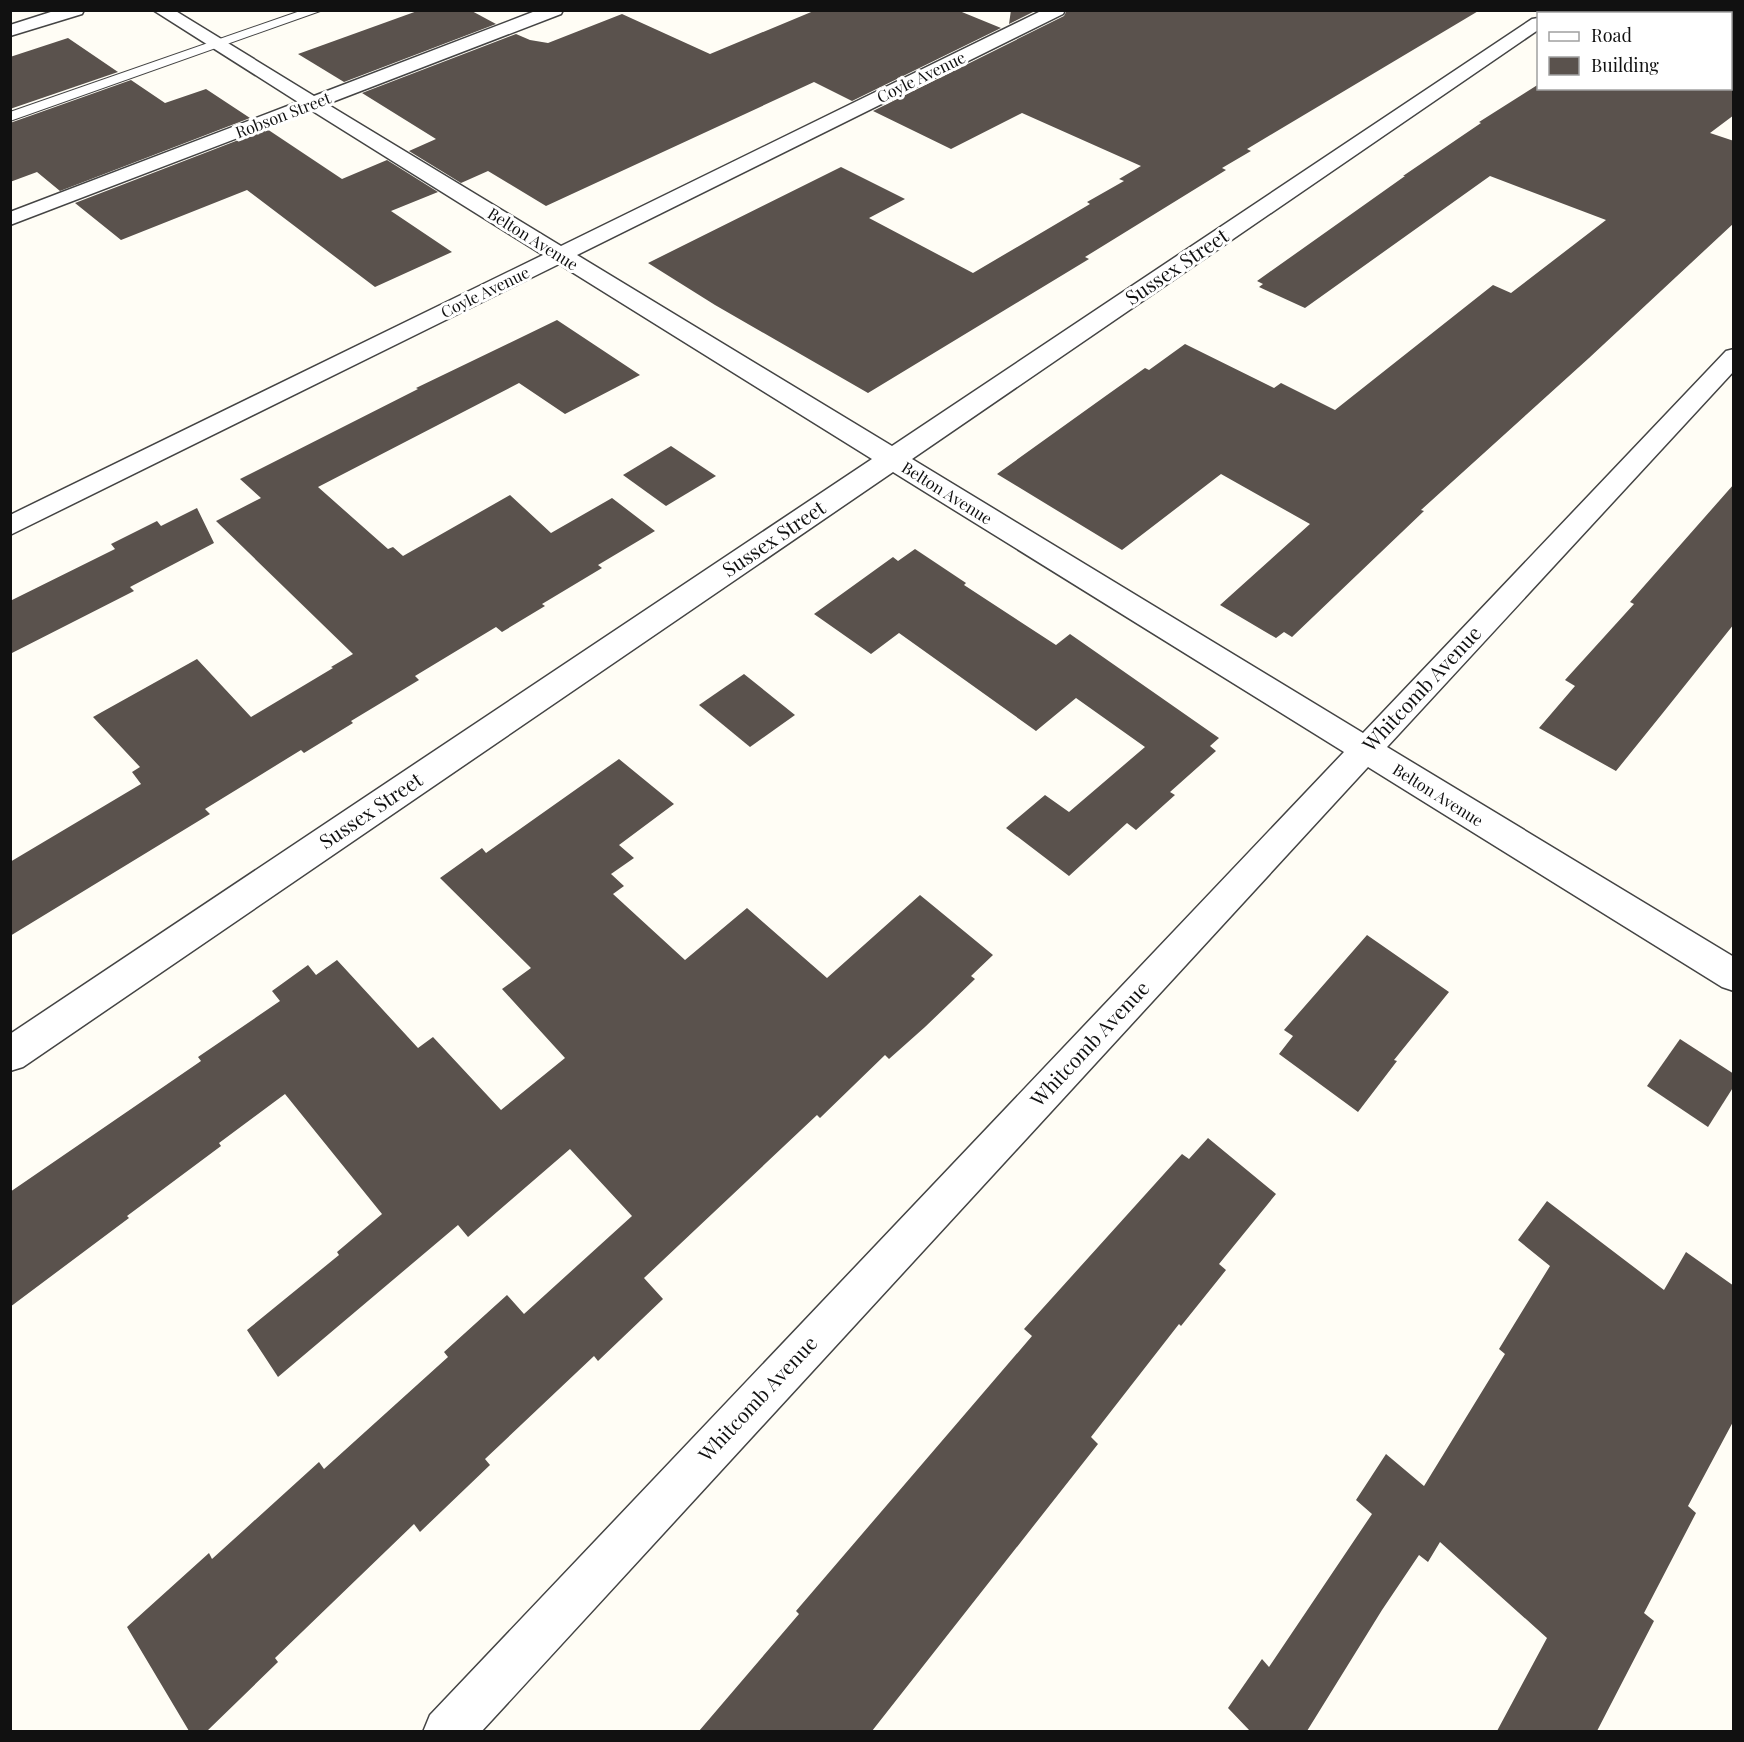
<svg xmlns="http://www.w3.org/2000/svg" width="1744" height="1742" font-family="'Playfair Display',serif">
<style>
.building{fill:#5a524d}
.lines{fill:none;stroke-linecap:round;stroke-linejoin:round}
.lane-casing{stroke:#444;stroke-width:2}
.street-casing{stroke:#444;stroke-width:3}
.lane{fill:#fff;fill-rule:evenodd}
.street{fill:#fff;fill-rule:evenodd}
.labels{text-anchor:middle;stroke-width:6;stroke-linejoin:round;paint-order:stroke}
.far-street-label{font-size:16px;fill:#111;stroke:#fff}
.street-label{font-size:20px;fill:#111;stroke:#fff}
</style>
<rect width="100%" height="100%" fill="#fffdf5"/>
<g class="building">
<path d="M420 10H470L496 24 344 82 298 54Z"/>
<path d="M816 10H957L1001 28 852 101 814 82 546 206 488 171 461 183 409 151 436 139 362 93 516 34 530 40 548 43 622 14 710 54Z"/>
<path d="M1011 10H1037L1009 24Z"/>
<path d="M1067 10H1480L1247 149 1251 151 1222 168 1226 170 1085 257 1089 259 868 393 715 305 648 263 841 167 905 199 869 218 973 273 1090 204 1087 202 1124 181 1119 179 1141 166 1022 113 951 149 873 111 1064 16Z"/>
<path d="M1690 10H1734V56L1731 55V14H1686Z"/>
<path d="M68 38 118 72 10 109V57Z"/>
<path d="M1731 67 1734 68V115L1710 133 1734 141V223L1589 358 1421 510 1424 511 1292 637 1284 632 1276 638 1220 605 1310 524 1221 474 1122 550 997 474 1107 395 1145 368 1149 370 1185 344 1274 388 1281 383 1335 410 1493 285 1511 293 1606 220 1490 176 1305 308 1259 287 1263 284 1257 281 1405 176H1403L1481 123 1479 122 1539 84V88H1731Z"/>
<path d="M131 80 165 103 206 89 250 118 60 191 37 172 10 182V123Z"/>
<path d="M267 129 342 179 387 160 438 192 391 211 452 252 375 287 247 190 121 240 75 203Z"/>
<path d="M557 320 640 375 565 414 519 383 318 487 388 549 393 547 403 556 510 495 551 533 612 498 655 531 598 565 602 568 542 604 545 606 502 632 496 627 415 676 419 680 351 721 353 723 304 753 301 750 205 809 210 814 10 936V862L141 784 132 772 140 767 93 717 197 659 251 717 333 668 331 667 353 654 216 521 261 498 240 479 418 389 416 388Z"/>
<path d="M671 446 716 476 666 506 623 475Z"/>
<path d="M1734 484V624L1662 714 1616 771 1539 728 1575 686 1565 680 1634 604 1630 602Z"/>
<path d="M197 508 214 543 130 587 134 591 10 654V601L115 549 111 544 157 521 161 526Z"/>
<path d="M915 549 966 583 964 585 1056 645 1070 634 1219 738 1210 746 1216 751 1170 792 1175 795 1136 830 1127 823 1069 876 1006 828 1045 795 1069 812 1145 747 1076 698 1036 731 899 633 871 654 814 614 893 557 898 561Z"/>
<path d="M744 674 795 715 750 747 699 705Z"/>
<path d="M619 759 674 804 619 845 634 858 611 874 624 886 613 894 685 960 747 908 827 978 920 895 993 955 971 976 975 979 925 1027 889 1059 885 1055 820 1118 817 1115 644 1278 663 1299 598 1361 594 1356 485 1459 490 1465 420 1532 414 1524 275 1658 278 1662 207 1731H189L127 1627 209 1553 212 1559 319 1462 324 1469 448 1357 444 1352 507 1295 524 1314 632 1216 570 1149 468 1237 458 1225 278 1377 247 1330 339 1255 337 1252 382 1214 285 1094 219 1143 221 1146 127 1216 129 1218 10 1307V1192L201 1061 198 1057 280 1001 272 991 308 965 316 975 337 960 418 1048 433 1037 501 1110 565 1058 502 989 531 968 440 878 482 848 486 853Z"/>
<path d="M1367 935 1449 992 1394 1060 1397 1061 1358 1112 1279 1054 1293 1036 1284 1030Z"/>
<path d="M1680 1039 1734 1074V1086L1708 1127 1647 1086Z"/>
<path d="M1208 1138 1276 1194 1219 1264 1226 1270 1181 1326 1179 1324 1091 1437 1098 1444 872 1731H699L799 1614 796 1611 1032 1336 1024 1329 1182 1154 1189 1159Z"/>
<path d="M1547 1201 1664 1290 1686 1252 1734 1286V1420L1688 1506 1696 1513 1644 1613 1654 1621 1597 1731H1497L1547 1638 1440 1542 1428 1562 1419 1555 1382 1610 1307 1731H1250L1228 1708 1262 1659 1269 1667 1372 1514 1356 1500 1386 1454 1424 1486 1505 1354 1499 1349 1550 1266 1518 1240Z"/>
</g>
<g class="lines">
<defs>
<g id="lane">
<path d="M303 10H323L10 121V112Z"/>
<path d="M1562 10H1581L1584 14H1565Z"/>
<path d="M1730 57 1734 58V66L1730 65Z"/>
</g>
<g id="street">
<path d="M57 10H84L82 14 10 36V25Z"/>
<path d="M153 10H174L314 96 538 10H563L561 14 327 104 561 246 1043 10H1065L1063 14 577 255 892 446 1532 19 1538 18V30L912 459 1363 733 1726 351 1734 349V371L1387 747 1734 957V991L1722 987 1368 767 481 1732H423L430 1715 1344 752 893 472 23 1067 10 1071V1034L872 459 559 264 10 535V515L543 255 311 110 10 225V212L298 102Z"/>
</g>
</defs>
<use href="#lane" class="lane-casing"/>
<use href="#street" class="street-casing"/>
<use href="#lane" class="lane"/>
<use href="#street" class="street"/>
</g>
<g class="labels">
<g class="far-street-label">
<text transform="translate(921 77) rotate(-26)" y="6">Coyle Avenue</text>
<text transform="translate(283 115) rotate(-21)" y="6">Robson Street</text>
<text transform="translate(533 239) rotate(32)" y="6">Belton Avenue</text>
<text transform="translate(485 292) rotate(-26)" y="6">Coyle Avenue</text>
<text transform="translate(947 493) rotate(32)" y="6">Belton Avenue</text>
<text transform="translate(1438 795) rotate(32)" y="6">Belton Avenue</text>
</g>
<g class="street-label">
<text transform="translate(1177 267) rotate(-34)" y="7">Sussex Street</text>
<text transform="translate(774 539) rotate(-34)" y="7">Sussex Street</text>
<text transform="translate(1422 689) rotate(-47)" y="7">Whitcomb Avenue</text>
<text transform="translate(371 811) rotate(-34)" y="7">Sussex Street</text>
<text transform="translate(1090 1044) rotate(-47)" y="7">Whitcomb Avenue</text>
<text transform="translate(758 1399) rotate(-47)" y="7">Whitcomb Avenue</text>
</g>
</g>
<rect width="1744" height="1742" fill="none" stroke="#111111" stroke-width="24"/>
<rect x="1537" y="12" width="195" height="78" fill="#ffffff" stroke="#a0a0a0" stroke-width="1.5"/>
<rect x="1549" y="32" width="30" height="9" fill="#ffffff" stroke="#a0a0a0" stroke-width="1.5"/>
<text x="1591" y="42" font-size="18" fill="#111111">Road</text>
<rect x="1549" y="57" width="30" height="18" fill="#5a524d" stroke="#a0a0a0" stroke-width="1.5"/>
<text x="1591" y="72" font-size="18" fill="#111111">Building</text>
</svg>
